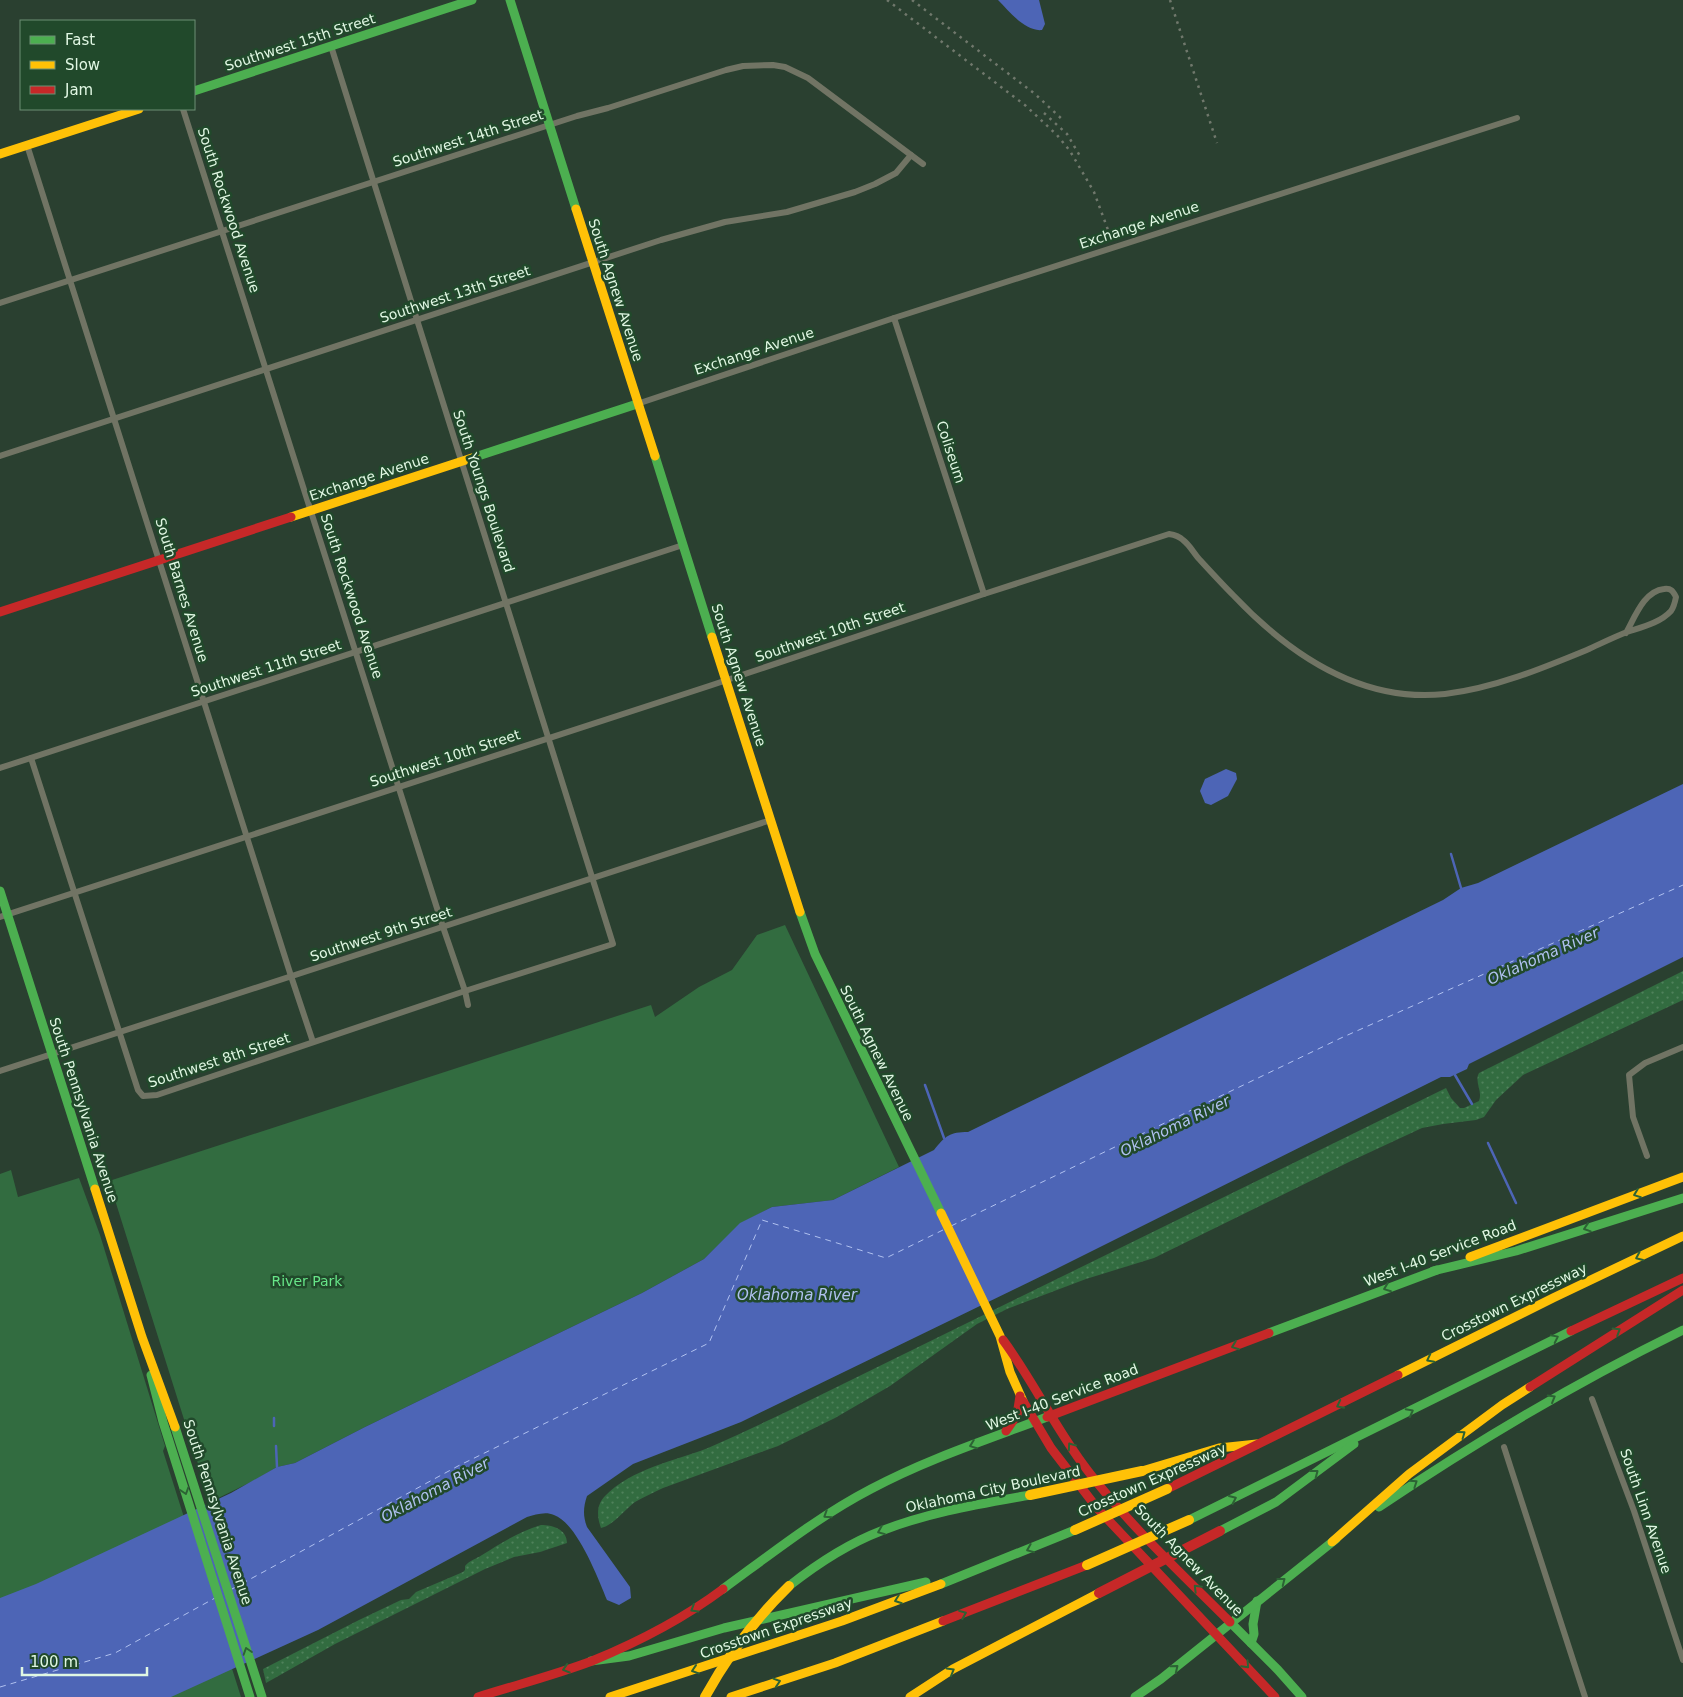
<svg xmlns="http://www.w3.org/2000/svg" width="1683" height="1697" font-family="'DejaVu Sans',sans-serif">
<style>
.grass{fill:url(#grass-dots)}
.green{fill:#326c40}
.water{fill:#4d65b6}
.lines{fill:none;stroke-linecap:round;stroke-linejoin:round}
.stream{stroke:#4d65b6;stroke-width:2.5}
.ferry{stroke:#b0c1f0;stroke-width:1;stroke-dasharray:6 5;stroke-linecap:butt}
.street{stroke:#717464;stroke-width:6}
.fast{stroke:#4caf50;stroke-width:9}
.slow{stroke:#ffc107;stroke-width:9}
.jam{stroke:#c62828;stroke-width:9}
.rail{stroke:#70786c;stroke-width:2.5;stroke-dasharray:2.5 5;stroke-linecap:butt}
.slow-bridge{stroke:#ffc107;stroke-width:10}
.jam-bridge{stroke:#c62828;stroke-width:10}
.oneway{stroke:#2c6234}
.labels{text-anchor:middle;stroke-width:5;stroke-linejoin:round;paint-order:stroke}
.street-label{font-size:14px;fill:#e0f7e3;stroke:#21492b}
.park-label{font-size:14px;fill:#67e588;stroke:#21492b}
.water-label{font-size:15px;font-style:italic;fill:#b0c1f0;stroke:#21492b}
</style>
<defs>
<pattern id="grass-dots" width="8" height="8" patternUnits="userSpaceOnUse" patternTransform="scale(1.25)"><rect width="8" height="8" fill="#326c40"/><path d="M2 2h.1M6 6h.1" fill="none" stroke="#4f825b" stroke-width="1.8" stroke-linecap="round"/></pattern>
</defs>
<rect width="100%" height="100%" fill="#2a4030"/>
<g class="grass">
<path d="M1683 971V1000L1523 1075 1496 1100 1484 1117 1476 1120 1443 1124 1422 1128 1351 1161 1154 1258 1086 1279 1007 1309 977 1324 890 1386 835 1418 778 1446 663 1488C654 1492 644 1497 635 1502 624 1510 614 1525 601 1528 597 1517 596 1505 605 1496 631 1469 674 1461 708 1448 735 1436 761 1424 788 1411L1446 1088 1451 1098 1460 1108H1464L1479 1101C1483 1091 1474 1082 1479 1073Z"/>
<path d="M541 1525C552 1525 567 1529 567 1543L540 1552 514 1557 485 1569 335 1644 266 1683 263 1669 359 1620 401 1600 409 1599 416 1592 463 1572 465 1570V1566C470 1560 476 1559 482 1555 501 1543 518 1532 541 1525Z"/>
</g>
<g class="green">
<path d="M785 925 899 1167 833 1200 772 1207 740 1224 704 1259 642 1293 365 1427 295 1463 277 1467 253 1481 210 1502 109 1181 651 1005 655 1017 699 987 732 970 757 935Z"/>
<path d="M11 1170 18 1197 79 1178 100 1235 165 1446 163 1451 241 1697H0V1174Z"/>
</g>
<g class="water">
<path d="M998 0H1039L1045 24 1042 30C1025 32 1009 11 998 0Z"/>
<path d="M1226 769 1236 773 1237 779 1228 796 1211 805 1205 803 1200 791 1205 779Z"/>
<path d="M1683 784V957L1469 1064 1467 1069 1450 1077H1441L1054 1270 741 1422 633 1464 587 1496C583 1508 583 1516 587 1527L630 1587 631 1598 619 1605 607 1600C598 1578 577 1523 554 1515 545 1511 535 1515 527 1517L318 1630 171 1697H0V1598L36 1584 231 1493 277 1467 295 1463 365 1427 642 1293 704 1259 740 1223 772 1207 833 1200 934 1150C945 1136 950 1132 968 1132L1443 900 1461 888 1478 883Z"/>
</g>
<g class="lines">
<g class="stream">
<path d="M1451 854 1461 888"/>
<path d="M1455 1075 1472 1104"/>
<path d="M925 1085 944 1138"/>
<path d="M1488 1143 1516 1203"/>
<path d="M274 1418V1426"/>
<path d="M276 1446 277 1467"/>
</g>
<g class="ferry">
<path d="M951 1226 1341 1038 1683 885"/>
<path d="M232 1589 458 1466 709 1343 762 1220 886 1258 945 1229"/>
<path d="M0 1687 115 1653 215 1598"/>
</g>
<g class="street">
<path d="M183 109 443 927 465 991 468 1005"/>
<path d="M27 145 291 976 313 1042"/>
<path d="M0 303 577 116 608 108 726 70 743 66 773 65 785 67 808 78 923 164"/>
<path d="M894 318 984 594"/>
<path d="M637 404 894 318 1517 118"/>
<path d="M0 456 661 240 725 222 787 212 855 192 875 184 896 173 911 155"/>
<path d="M31 758 138 1090 143 1096 157 1095 465 991 613 944 331 46"/>
<path d="M0 768 683 545"/>
<path d="M0 917 709 686 984 594 1169 534C1175 535 1179 536 1183 540 1190 545 1194 554 1200 560 1211 572 1222 584 1234 596 1289 654 1361 703 1445 694 1495 688 1543 668 1589 649 1602 643 1614 637 1627 632 1642 627 1660 623 1671 611 1674 607 1675 602 1676 597 1673 591 1671 588 1664 589 1644 591 1635 617 1626 633"/>
<path d="M0 1071 771 820"/>
<path d="M1647 1156 1633 1117 1629 1075 1645 1063 1683 1047"/>
<path d="M1592 1399 1634 1511 1683 1660"/>
<path d="M1504 1447 1585 1697"/>
</g>
<g class="fast">
<path d="M510 0 576 209"/>
<path d="M194 91 472 0"/>
<path d="M655 456 712 637"/>
<path d="M475 457 637 404"/>
<path d="M0 891 95 1189"/>
<path d="M800 912 815 954 941 1213"/>
<path d="M1433 1271 1516 1251 1683 1198"/>
<path d="M1269 1333 1437 1270"/>
<path d="M151 1375 163 1422 250 1697"/>
<path d="M175 1427 262 1697"/>
<path d="M1379 1507C1477 1441 1577 1382 1683 1330"/>
<path d="M1189 1520 1571 1331"/>
<path d="M1220 1531 1276 1502 1354 1444"/>
<path d="M941 1584 1075 1530"/>
<path d="M789 1586C817 1564 847 1544 881 1531 929 1512 980 1504 1030 1495"/>
<path d="M723 1589C771 1554 819 1516 871 1489 927 1459 989 1439 1047 1417"/>
<path d="M1230 1622 1278 1670 1302 1697"/>
<path d="M1251 1643 1254 1634 1253 1624 1257 1601"/>
<path d="M591 1661 629 1656 724 1628 926 1582"/>
<path d="M1135 1697 1161 1679 1336 1539"/>
</g>
<g class="slow">
<path d="M0 154 139 109"/>
<path d="M576 209 655 456"/>
<path d="M291 517 475 457"/>
<path d="M712 637 800 912"/>
<path d="M95 1189 142 1337 175 1427"/>
<path d="M941 1213 1000 1336 1010 1372 1023 1401"/>
<path d="M1470 1257 1683 1177"/>
<path d="M1398 1375 1553 1298 1683 1236"/>
<path d="M1142 1471 1219 1448 1257 1444"/>
<path d="M1332 1542 1409 1474 1502 1405 1530 1387"/>
<path d="M610 1697 842 1621 941 1584"/>
<path d="M731 1697 835 1663 943 1621"/>
<path d="M910 1697 953 1669 1099 1593"/>
</g>
<g class="jam">
<path d="M0 612 291 517"/>
<path d="M1571 1331 1683 1278"/>
<path d="M1003 1340C1034 1382 1056 1430 1088 1471 1130 1526 1181 1573 1230 1622"/>
<path d="M1530 1387 1683 1290"/>
<path d="M1023 1401 1051 1448 1097 1508 1275 1697"/>
<path d="M1047 1417 1269 1333"/>
<path d="M1006 1431 1017 1415 1020 1396"/>
<path d="M1167 1489 1398 1375"/>
<path d="M943 1621 1087 1565"/>
<path d="M478 1697C516 1685 555 1675 592 1661 638 1642 683 1619 723 1589"/>
</g>
<g class="rail">
<path d="M887 0 1026 106 1057 135 1070 151 1094 192 1111 238"/>
<path d="M912 0 1035 94 1064 121"/>
<path d="M1170 0 1217 143"/>
<path d="M1044 113 1067 134 1080 156"/>
</g>
<g class="slow-bridge">
<path d="M1030 1495 1142 1471"/>
<path d="M1075 1530 1167 1489"/>
<path d="M1087 1565 1189 1520"/>
<path d="M705 1697C728 1655 755 1619 789 1586"/>
</g>
<path class="jam-bridge" d="M1099 1593 1220 1531"/>
</g>
<defs><path id="oneway-chevron" d="M-2-3.5L2.5 0L-2 3.5" fill="none" stroke-width="1.6" stroke-linecap="round" stroke-linejoin="round" transform="scale(1.25)"/></defs>
<g class="oneway">
<use href="#oneway-chevron" transform="translate(1637 1194) rotate(159)"/>
<use href="#oneway-chevron" transform="translate(1587 1228) rotate(162)"/>
<use href="#oneway-chevron" transform="translate(1639 1257) rotate(156)"/>
<use href="#oneway-chevron" transform="translate(1387 1288) rotate(159)"/>
<use href="#oneway-chevron" transform="translate(1617 1331) rotate(-32)"/>
<use href="#oneway-chevron" transform="translate(1555 1338) rotate(-26)"/>
<use href="#oneway-chevron" transform="translate(1235 1346) rotate(159)"/>
<use href="#oneway-chevron" transform="translate(1430 1359) rotate(153)"/>
<use href="#oneway-chevron" transform="translate(1552 1398) rotate(-30)"/>
<use href="#oneway-chevron" transform="translate(1340 1405) rotate(153)"/>
<use href="#oneway-chevron" transform="translate(1410 1412) rotate(-28)"/>
<use href="#oneway-chevron" transform="translate(1462 1434) rotate(-36)"/>
<use href="#oneway-chevron" transform="translate(973 1445) rotate(159)"/>
<use href="#oneway-chevron" transform="translate(1071 1446) rotate(-125)"/>
<use href="#oneway-chevron" transform="translate(1315 1473) rotate(-37)"/>
<use href="#oneway-chevron" transform="translate(1414 1483) rotate(-34)"/>
<use href="#oneway-chevron" transform="translate(185 1491) rotate(72)"/>
<use href="#oneway-chevron" transform="translate(1233 1499) rotate(-25)"/>
<use href="#oneway-chevron" transform="translate(827 1515) rotate(147)"/>
<use href="#oneway-chevron" transform="translate(881 1531) rotate(158)"/>
<use href="#oneway-chevron" transform="translate(1030 1549) rotate(158)"/>
<use href="#oneway-chevron" transform="translate(1282 1581) rotate(-38)"/>
<use href="#oneway-chevron" transform="translate(1197 1588) rotate(-135)"/>
<use href="#oneway-chevron" transform="translate(898 1600) rotate(160)"/>
<use href="#oneway-chevron" transform="translate(694 1609) rotate(149)"/>
<use href="#oneway-chevron" transform="translate(963 1614) rotate(-22)"/>
<use href="#oneway-chevron" transform="translate(247 1651) rotate(-108)"/>
<use href="#oneway-chevron" transform="translate(1246 1665) rotate(47)"/>
<use href="#oneway-chevron" transform="translate(1175 1668) rotate(-39)"/>
<use href="#oneway-chevron" transform="translate(566 1669) rotate(163)"/>
<use href="#oneway-chevron" transform="translate(695 1670) rotate(162)"/>
<use href="#oneway-chevron" transform="translate(951 1671) rotate(-30)"/>
<use href="#oneway-chevron" transform="translate(777 1682) rotate(-18)"/>
</g>
<g class="labels">
<g class="street-label">
<text transform="translate(300 42) rotate(-18)" y="5">Southwest 15th Street</text>
<text transform="translate(468 138) rotate(-18)" y="5">Southwest 14th Street</text>
<text transform="translate(229 210) rotate(72)" y="5">South Rockwood Avenue</text>
<text transform="translate(1139 225) rotate(-18)" y="5">Exchange Avenue</text>
<text transform="translate(616 290) rotate(72)" y="5">South Agnew Avenue</text>
<text transform="translate(455 294) rotate(-18)" y="5">Southwest 13th Street</text>
<text transform="translate(754 351) rotate(-18)" y="5">Exchange Avenue</text>
<text transform="translate(951 452) rotate(72)" y="5">Coliseum</text>
<text transform="translate(369 477) rotate(-18)" y="5">Exchange Avenue</text>
<text transform="translate(484 491) rotate(72)" y="5">South Youngs Boulevard</text>
<text transform="translate(182 590) rotate(73)" y="5">South Barnes Avenue</text>
<text transform="translate(352 596) rotate(72)" y="5">South Rockwood Avenue</text>
<text transform="translate(830 632) rotate(-19)" y="5">Southwest 10th Street</text>
<text transform="translate(266 668) rotate(-18)" y="5">Southwest 11th Street</text>
<text transform="translate(739 675) rotate(72)" y="5">South Agnew Avenue</text>
<text transform="translate(445 758) rotate(-18)" y="5">Southwest 10th Street</text>
<text transform="translate(381 934) rotate(-18)" y="5">Southwest 9th Street</text>
<text transform="translate(877 1053) rotate(64)" y="5">South Agnew Avenue</text>
<text transform="translate(219 1060) rotate(-18)" y="5">Southwest 8th Street</text>
<text transform="translate(84 1110) rotate(72)" y="5">South Pennsylvania Avenue</text>
<text transform="translate(1440 1253) rotate(-21)" y="5">West I-40 Service Road</text>
<text transform="translate(1514 1302) rotate(-26)" y="5">Crosstown Expressway</text>
<text transform="translate(1062 1397) rotate(-21)" y="5">West I-40 Service Road</text>
<text transform="translate(1152 1480) rotate(-24)" y="5">Crosstown Expressway</text>
<text transform="translate(993 1489) rotate(-12)" y="5">Oklahoma City Boulevard</text>
<text transform="translate(1646 1511) rotate(71)" y="5">South Linn Avenue</text>
<text transform="translate(218 1512) rotate(72)" y="5">South Pennsylvania Avenue</text>
<text transform="translate(1189 1560) rotate(46)" y="5">South Agnew Avenue</text>
<text transform="translate(776 1628) rotate(-19)" y="5">Crosstown Expressway</text>
</g>
<g class="park-label">
<text x="307" y="1286">River Park</text>
</g>
<g class="water-label">
<text transform="translate(1543 956) rotate(-24)" y="5">Oklahoma River</text>
<text transform="translate(1175 1126) rotate(-26)" y="5">Oklahoma River</text>
<text x="797" y="1300">Oklahoma River</text>
<text transform="translate(435 1490) rotate(-28)" y="5">Oklahoma River</text>
</g>
</g>
<rect x="20" y="20" width="175" height="90" fill="#21492b" stroke="#6d8f75"/>
<rect x="30" y="36" width="25" height="8" fill="#4caf50" stroke="#6d8f75"/>
<text x="65" y="45" font-size="15" fill="#e0f7e3">Fast</text>
<rect x="30" y="61" width="25" height="8" fill="#ffc107" stroke="#6d8f75"/>
<text x="65" y="70" font-size="15" fill="#e0f7e3">Slow</text>
<rect x="30" y="86" width="25" height="8" fill="#c62828" stroke="#6d8f75"/>
<text x="65" y="95" font-size="15" fill="#e0f7e3">Jam</text>
<path d="M22 1667v8h125v-8" fill="none" stroke="#e0f7e3" stroke-width="2.5"/>
<text x="30" y="1667" font-size="15" fill="#e0f7e3" stroke="#21492b" stroke-width="4" paint-order="stroke">100 m</text>
</svg>
